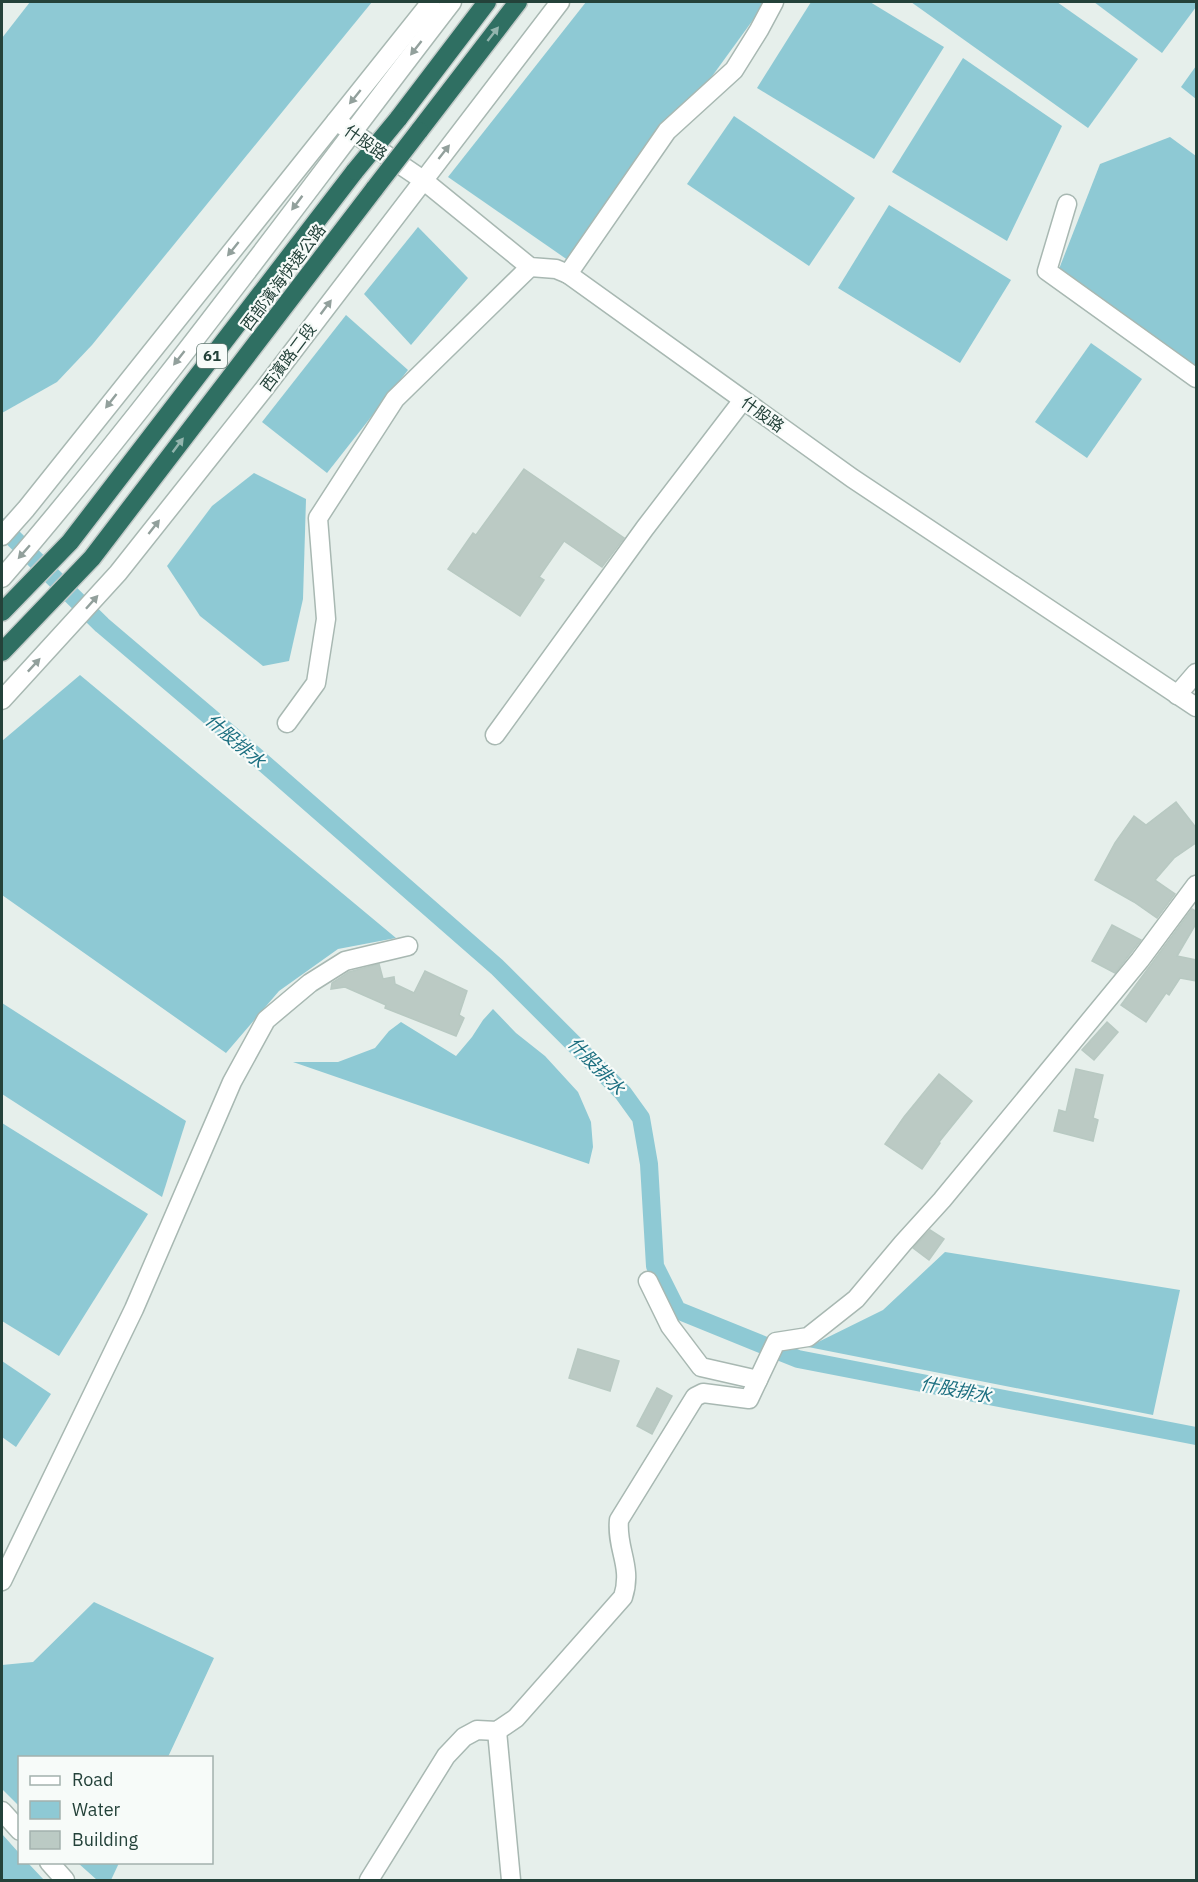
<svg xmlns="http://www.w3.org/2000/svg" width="1198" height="1882" font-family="'IBM Plex Sans','Noto Sans TC',sans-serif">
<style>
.water{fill:#8ec9d4}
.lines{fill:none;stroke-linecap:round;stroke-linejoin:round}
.canal{stroke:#8ec9d4;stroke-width:18}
.building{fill:#bbcac4;stroke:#b8c9c2;stroke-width:1.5}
.minor-casing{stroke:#a8b8b2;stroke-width:21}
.highway-casing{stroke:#c2cac8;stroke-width:21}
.minor{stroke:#fff;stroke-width:18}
.highway{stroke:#2f6f62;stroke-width:18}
.highway-bridge-casing{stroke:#c2cac8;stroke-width:21;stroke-linecap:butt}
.highway-bridge{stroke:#2f6f62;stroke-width:18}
.oneway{fill:#93b5ae}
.oneway2{fill:#92a09c}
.labels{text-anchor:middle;stroke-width:4.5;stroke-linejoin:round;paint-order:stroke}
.shield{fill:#f7fbf9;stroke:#637a73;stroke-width:1.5}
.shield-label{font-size:15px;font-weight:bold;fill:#24423a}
.street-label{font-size:16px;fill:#24423a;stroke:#f7fbf9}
.water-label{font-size:18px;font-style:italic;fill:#1c6f80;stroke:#f7fbf9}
</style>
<rect width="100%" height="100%" fill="#e6efeb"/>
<g class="water">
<path d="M30 2H372L92 345 57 382 2 413V38Z"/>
<path d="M586 2H766L575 265 448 177Z"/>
<path d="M811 2H870L944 47 874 159 757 88Z"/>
<path d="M911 2H1057L1138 59 1088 128Z"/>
<path d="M1094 2H1196V7L1162 53Z"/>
<path d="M963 58 1062 126 1007 241 892 172Z"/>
<path d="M1196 66V99L1181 87Z"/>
<path d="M734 116 855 198 809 266 687 184Z"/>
<path d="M1170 137 1196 156V367L1059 269 1100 164Z"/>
<path d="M889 205 1011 280 960 363 838 288Z"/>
<path d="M418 227 468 278 411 345 364 294Z"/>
<path d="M346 315 408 370 327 473 262 422Z"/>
<path d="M1091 343 1142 379 1087 458 1035 422Z"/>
<path d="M254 473 306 499 303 599 289 661 263 666 200 616 167 566 212 506Z"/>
<path d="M80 675 396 938 338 949 279 991 226 1053 2 895V741Z"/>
<path d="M2 1003 186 1121 162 1197 2 1094Z"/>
<path d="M493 1009 516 1033 545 1056 578 1092 591 1122 593 1147 589 1164 293 1062H338L375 1048 389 1031 401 1022 456 1056 472 1037 483 1020Z"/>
<path d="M2 1123 148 1214 59 1356 2 1321Z"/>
<path d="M945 1252 1180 1290 1153 1415 808 1347 883 1310Z"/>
<path d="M2 1361 51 1394 16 1447 2 1437Z"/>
<path d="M94 1602 214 1658 168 1757 20 1758 19 1806 2 1789V1665L33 1662Z"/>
<path d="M2 1834 19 1853 20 1862 28 1863 44 1880H2Z"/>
<path d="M78 1863H119L111 1880H97Z"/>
</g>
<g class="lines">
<path class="canal" d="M2 527 102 625 235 738 497 967 623 1093 641 1118 649 1164 655 1266 677 1310 798 1359 1196 1436"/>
</g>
<g class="building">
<path d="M524 469 624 538 602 567 564 541 539 577 544 580 520 616 448 569 473 533 476 535Z"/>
<path d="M1176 802 1197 829V842L1174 858 1155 880 1175 894 1157 918 1134 902 1095 880 1115 843 1134 816 1146 825Z"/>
<path d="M1192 909 1197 912V922L1177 956 1197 960V981L1180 978 1169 995 1166 993 1146 1022 1121 1005Z"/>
<path d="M1112 925 1141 940 1115 973 1092 961Z"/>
<path d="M379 964 383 979 394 977 395 984 414 993 425 971 467 991 459 1015 464 1018 456 1036 385 1008 386 1005 345 987 331 989 332 983 349 972Z"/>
<path d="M1107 1022 1118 1032 1094 1060 1082 1050Z"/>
<path d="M1076 1069 1103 1075 1093 1118 1098 1120 1093 1141 1054 1131 1059 1110 1066 1112Z"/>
<path d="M939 1074 972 1101 939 1142 940 1143 922 1169 885 1144 904 1117Z"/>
<path d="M930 1230 944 1239 929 1260 913 1248Z"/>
<path d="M578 1349 619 1361 610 1391 569 1378Z"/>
<path d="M657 1388 672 1396 652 1434 637 1426Z"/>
</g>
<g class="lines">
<defs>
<g id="minor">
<path d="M336 121 423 180 530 267 556 269 568 274 852 478 1196 707"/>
<path d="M1067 204 1047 271 1196 378"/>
<path d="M568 274 667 131 734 70 759 30 774 2"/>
<path d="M2 536 26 509 431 2"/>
<path d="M2 578C161 393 303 195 452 2"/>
<path d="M1177 695 1196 673"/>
<path d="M2 700 118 573 264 389 560 2"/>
<path d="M287 723 316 683 326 619 318 518 395 399 530 267"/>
<path d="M495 735 645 528 743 400"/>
<path d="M648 1281 670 1326 701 1367 758 1380"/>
<path d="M2 1581 134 1309 232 1082 266 1020 310 983 345 961 408 946"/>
<path d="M497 1731 511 1880"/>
<path d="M2 1811 20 1831"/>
<path d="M49 1862 65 1880"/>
<path d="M369 1880 446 1756 464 1737 477 1730 497 1731 516 1718 623 1597C633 1566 616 1549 619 1520L695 1397 703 1393 749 1399 776 1342 808 1337 856 1299 903 1243 942 1200 1140 960 1196 885"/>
</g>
<g id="highway">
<path d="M398 119 487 2"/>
<path d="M419 131 518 2"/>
<path d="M2 612 70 542 355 171"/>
<path d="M2 652 92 558 375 188"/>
</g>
</defs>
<use href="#minor" class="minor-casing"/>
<use href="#highway" class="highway-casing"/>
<use href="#minor" class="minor"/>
<use href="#highway" class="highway"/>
<defs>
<g id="highway-bridge">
<path d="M355 171 398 119"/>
<path d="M375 188 419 131"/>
</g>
</defs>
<use href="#highway-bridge" class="highway-bridge-casing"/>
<use href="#highway-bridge" class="highway-bridge"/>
</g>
<defs><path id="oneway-solid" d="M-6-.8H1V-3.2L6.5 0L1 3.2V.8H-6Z" transform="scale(1.5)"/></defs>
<g class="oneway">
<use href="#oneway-solid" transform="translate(493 34) rotate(-52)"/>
<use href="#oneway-solid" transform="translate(178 445) rotate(-53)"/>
</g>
<g class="oneway2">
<use href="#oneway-solid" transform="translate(416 48) rotate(128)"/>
<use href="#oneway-solid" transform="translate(355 97) rotate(129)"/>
<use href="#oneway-solid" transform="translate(444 152) rotate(-52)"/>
<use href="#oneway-solid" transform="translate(297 203) rotate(127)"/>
<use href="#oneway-solid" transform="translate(233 249) rotate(129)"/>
<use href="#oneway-solid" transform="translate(326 307) rotate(-53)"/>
<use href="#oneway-solid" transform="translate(179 358) rotate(128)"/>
<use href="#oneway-solid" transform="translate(111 401) rotate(128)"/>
<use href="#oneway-solid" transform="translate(154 527) rotate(-52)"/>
<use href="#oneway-solid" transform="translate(24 552) rotate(131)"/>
<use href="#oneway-solid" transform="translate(92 602) rotate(-48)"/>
<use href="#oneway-solid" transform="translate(34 665) rotate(-47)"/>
</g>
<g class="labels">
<rect class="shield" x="197" y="344" width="30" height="24" rx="4.5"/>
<g class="shield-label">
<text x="212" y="361">61</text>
</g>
<g class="street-label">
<text transform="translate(366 142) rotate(35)" y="6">什股路</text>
<text transform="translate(283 277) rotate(-53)" y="6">西部濱海快速公路</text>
<text transform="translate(288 357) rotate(-53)" y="6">西濱路二段</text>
<text transform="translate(763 414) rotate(36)" y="6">什股路</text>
</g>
<g class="water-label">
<text transform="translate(235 741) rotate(41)" y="6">什股排水</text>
<text transform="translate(596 1066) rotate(46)" y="6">什股排水</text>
<text transform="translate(956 1390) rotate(11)" y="6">什股排水</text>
</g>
</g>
<rect width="1198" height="1882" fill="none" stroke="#24423a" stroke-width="6"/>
<rect x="18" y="1756" width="195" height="108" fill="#f7fbf9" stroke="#a3b1ad" stroke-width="1.5"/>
<rect x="30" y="1776" width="30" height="9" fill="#ffffff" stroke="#a3b1ad" stroke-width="1.5"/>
<text x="72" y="1786" font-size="18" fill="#24423a">Road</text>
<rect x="30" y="1801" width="30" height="18" fill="#8ec9d4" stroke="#a3b1ad" stroke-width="1.5"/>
<text x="72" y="1816" font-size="18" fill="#24423a">Water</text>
<rect x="30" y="1831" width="30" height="18" fill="#bbcac4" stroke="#a3b1ad" stroke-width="1.5"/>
<text x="72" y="1846" font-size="18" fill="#24423a">Building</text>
</svg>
